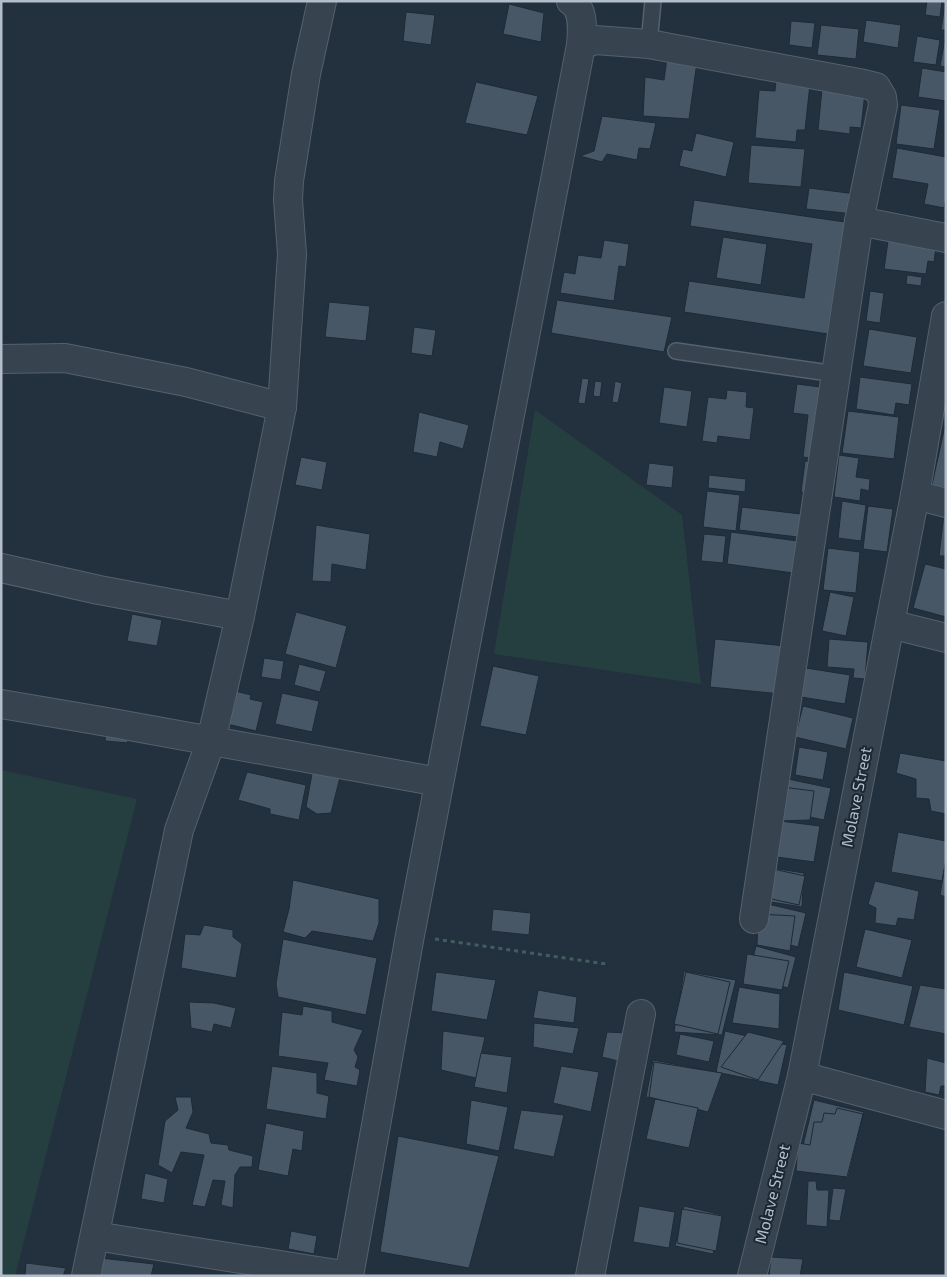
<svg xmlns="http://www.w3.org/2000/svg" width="947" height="1277" font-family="'Exo 2',sans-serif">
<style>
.green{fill:#253f40}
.building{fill:#475765;stroke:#1e2a36}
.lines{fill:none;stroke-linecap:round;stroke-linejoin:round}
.lane-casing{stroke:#55616d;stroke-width:18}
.street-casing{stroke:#55616d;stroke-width:30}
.path{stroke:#435c5d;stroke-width:3;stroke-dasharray:4 4;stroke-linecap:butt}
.lane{stroke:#37434f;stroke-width:15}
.street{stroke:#37434f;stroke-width:28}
.labels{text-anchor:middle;stroke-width:4;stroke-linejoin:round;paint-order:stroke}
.street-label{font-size:16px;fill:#b3beca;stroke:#1c2834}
</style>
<rect width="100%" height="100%" fill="#23313f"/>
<g class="green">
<path d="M535 410 682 515 701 684 494 654Z"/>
<path d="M1 770 137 799 15 1276H1Z"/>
</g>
<g class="building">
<path d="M927 1H942L940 17 925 15Z"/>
<path d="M509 4 544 13 541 42 503 34Z"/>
<path d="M945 4H946V30H941Z"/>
<path d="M406 12 435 15 431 45 403 41Z"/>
<path d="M866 20 901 25 898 48 863 42Z"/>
<path d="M791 21 815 23 812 48 789 45Z"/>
<path d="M821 25 859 29 856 59 817 55Z"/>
<path d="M917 36 940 40 936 65 913 62Z"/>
<path d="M945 39 946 40V67L940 66Z"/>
<path d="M667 58 697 62 689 119 643 116 645 77 664 80Z"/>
<path d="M922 68 946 72V101L918 97Z"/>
<path d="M776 81 810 84 805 130H797L796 142 755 138 759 90 775 91Z"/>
<path d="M476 82 538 96 527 135 465 123Z"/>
<path d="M822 89 865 93 861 128 850 127V134L818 130Z"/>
<path d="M901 105 940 110 934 149 896 144Z"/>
<path d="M602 116 656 123 650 149 639 148 637 160 607 154 602 162 580 156 594 151Z"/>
<path d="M696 133 734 142 726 177 679 166 683 149 692 151Z"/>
<path d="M751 145 805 149 801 187 748 183Z"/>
<path d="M897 148 946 157V197L944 208 924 204 928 184 892 178Z"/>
<path d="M809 188 856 194 854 214 806 209Z"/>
<path d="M694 200 845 222 828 334 684 312 689 281 804 298 812 244 690 226Z"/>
<path d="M889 234 937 240 934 262 928 261 926 274 884 269Z"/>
<path d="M723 237 767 244 761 285 716 278Z"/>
<path d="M604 240 629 244 626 267 619 266 614 301 560 293 564 272 575 274 578 255 601 258Z"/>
<path d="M907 275 922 277 921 286 906 284Z"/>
<path d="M870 291 884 293 880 323 866 321Z"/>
<path d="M557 300 672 317 664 352 551 333Z"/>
<path d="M329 302 370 306 366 341 325 337Z"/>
<path d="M414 327 436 330 432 356 411 353Z"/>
<path d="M869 329 917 337 911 373 863 366Z"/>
<path d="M860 377 912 384 909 405 896 403 894 415 856 409Z"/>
<path d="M582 378 589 379 585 404 578 403Z"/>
<path d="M595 381 602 382 600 397 593 396Z"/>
<path d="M615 381 622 383 618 403 612 402Z"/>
<path d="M797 384 829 388 820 459 803 457 808 415 793 413Z"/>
<path d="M664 387 692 391 687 427 659 423Z"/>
<path d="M727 390 747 392 746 407 754 408 750 440 718 436 717 443 702 441 708 397 726 399Z"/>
<path d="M848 411 899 417 894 459 842 453Z"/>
<path d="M419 412 469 425 463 449 440 442 437 457 413 452Z"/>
<path d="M946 421V488L932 485Z"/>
<path d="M839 455 859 458 856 477 870 479 869 491 861 489 860 501 834 497Z"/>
<path d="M301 457 327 462 322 490 295 485Z"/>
<path d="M805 461 819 463 815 494 801 492Z"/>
<path d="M649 463 674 466 672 488 646 485Z"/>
<path d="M709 475 746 479 745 492 708 488Z"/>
<path d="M707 491 740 495 736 531 703 527Z"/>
<path d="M842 501 866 505 861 541 838 538Z"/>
<path d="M868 506 893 509 887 552 863 549Z"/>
<path d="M742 507 809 515 806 538 739 530Z"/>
<path d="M944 514H946V556H939Z"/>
<path d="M316 525 370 534 366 570 332 564 331 582 312 581Z"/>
<path d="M731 532 805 542 801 574 727 564Z"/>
<path d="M704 534 726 536 723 563 701 561Z"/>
<path d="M828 548 860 552 856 593 823 590Z"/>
<path d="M925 564 946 569V617L913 608Z"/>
<path d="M830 592 854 597 846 636 822 631Z"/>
<path d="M296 612 347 626 336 668 285 654Z"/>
<path d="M132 614 162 620 157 646 127 641Z"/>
<path d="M715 639 786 646 781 694 710 687Z"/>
<path d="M829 639 868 642 865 679 853 678 854 669 827 667Z"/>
<path d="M264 658 284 661 281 680 261 677Z"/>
<path d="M299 664 326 671 320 692 294 685Z"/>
<path d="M493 666 539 676 526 735 480 726Z"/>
<path d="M806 668 850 675 845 704 801 697Z"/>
<path d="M235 691 251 695 250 699 263 702 256 731 227 724Z"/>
<path d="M282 693 319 701 312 732 275 724Z"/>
<path d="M803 706 853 718 846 749 795 737Z"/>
<path d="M106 730 124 731 128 743 105 741Z"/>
<path d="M799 747 828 752 823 780 795 775Z"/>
<path d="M900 753 946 761V814L931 811 929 799 916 798V779L896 773Z"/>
<path d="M313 768 341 773 331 813 317 814 306 807Z"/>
<path d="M247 772 306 785 299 820 270 814V809L238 800Z"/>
<path d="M788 779 831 788 824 820 781 811Z"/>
<path d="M782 787 814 791 810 820 780 821Z"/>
<path d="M772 820 820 826 814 862 769 856Z"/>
<path d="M898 832 946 841V859L942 881 891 872Z"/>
<path d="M946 860V897L940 895Z"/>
<path d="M766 867 804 873 802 907 765 901Z"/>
<path d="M773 869 805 876 799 905 767 898Z"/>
<path d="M293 880 379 899V923L373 941 312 931 305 938 283 932 289 909Z"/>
<path d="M875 881 919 891 914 920 898 918 896 926 875 923 876 908 868 904Z"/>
<path d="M768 904 806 913 798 947 760 938Z"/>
<path d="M493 909 531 913 529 935 491 931Z"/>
<path d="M758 914 795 916 790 951 757 945Z"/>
<path d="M204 925 233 930V937L242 944 236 978 181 968 185 934 200 935Z"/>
<path d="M865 929 912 940 902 978 856 967Z"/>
<path d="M283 939 377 958 366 1015 278 997 276 984Z"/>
<path d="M756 946 796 957 788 988 748 977Z"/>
<path d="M747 954 789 961 782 990 743 984Z"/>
<path d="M684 971 736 980 722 1035 674 1032Z"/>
<path d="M436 972 496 980 487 1020 431 1011Z"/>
<path d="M686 972 730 982 718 1034 674 1024Z"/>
<path d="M844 972 913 986 904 1025 838 1010Z"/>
<path d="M920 985 946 989V1034L909 1027Z"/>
<path d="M739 987 780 994 779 1029 732 1023Z"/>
<path d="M538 990 577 997 574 1023 533 1018Z"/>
<path d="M189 1002 214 1003 236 1008 231 1028 214 1024 212 1032 191 1028Z"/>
<path d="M303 1006 332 1011V1022L363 1030 354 1050 358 1057 355 1067 360 1070 357 1086 324 1080 328 1063 278 1056 282 1012 302 1015Z"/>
<path d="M534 1023 579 1028 573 1054 533 1047Z"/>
<path d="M443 1031 485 1037 476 1078 441 1070Z"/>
<path d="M725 1031 787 1045 778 1085 716 1072Z"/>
<path d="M607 1032 627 1033 622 1062 602 1057Z"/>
<path d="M748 1032 784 1041 758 1080 721 1067Z"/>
<path d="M680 1034 714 1041 709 1062 676 1055Z"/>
<path d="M481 1053 512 1057 507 1093 474 1087Z"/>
<path d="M927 1058 946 1063V1086H941L939 1095 925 1092Z"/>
<path d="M653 1060 716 1072 708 1109 646 1097Z"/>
<path d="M654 1062 722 1073 708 1112 649 1097Z"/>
<path d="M272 1066 317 1073V1093L329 1096 326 1119 266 1109Z"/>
<path d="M561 1066 599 1072 591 1112 553 1103Z"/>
<path d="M175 1097H191L193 1112 186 1128 209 1134 211 1143 228 1145 229 1150 253 1156 252 1167H240L235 1175 233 1208 221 1205 225 1181 213 1180 205 1207 192 1205 204 1155 181 1152 172 1173 158 1165 165 1121 178 1110Z"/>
<path d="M655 1099 698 1108 689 1148 646 1139Z"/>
<path d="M471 1100 508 1107 499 1151 466 1144Z"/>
<path d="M814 1100 864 1112 848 1178 798 1166Z"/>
<path d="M837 1108 863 1114 847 1177 796 1171 798 1143 810 1145 814 1122H822L824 1113 835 1114Z"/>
<path d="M521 1110 564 1115 554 1157 513 1149Z"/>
<path d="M266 1123 304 1131 302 1151 293 1149 288 1176 258 1170Z"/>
<path d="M398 1136 499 1156 469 1268 380 1252Z"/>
<path d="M145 1173 168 1179 164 1203 141 1199Z"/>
<path d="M808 1181H816L817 1190H829L827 1227 806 1225Z"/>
<path d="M833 1188 846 1189 840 1221 829 1220Z"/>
<path d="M639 1206 675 1212 669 1248 633 1242Z"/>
<path d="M684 1206 722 1215 713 1254 675 1246Z"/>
<path d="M682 1209 722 1216 716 1251 677 1243Z"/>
<path d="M291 1231 317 1236 314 1254 288 1249Z"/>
<path d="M771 1257 803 1259 800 1276H769Z"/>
<path d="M100 1258 154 1264 151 1276H98Z"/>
<path d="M26 1263 66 1268 63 1276H25Z"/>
</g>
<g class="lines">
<defs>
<g id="lane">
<path d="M649 44 653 1"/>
<path d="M676 351 836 374"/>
</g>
<g id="street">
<path d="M571 1C585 10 582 31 581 45"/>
<path d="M859 221 946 238"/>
<path d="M1 359 65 358 186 382 282 407"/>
<path d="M915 495 946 503"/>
<path d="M1 568 99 590 240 616"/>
<path d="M890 624 946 638"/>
<path d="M1 704 107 722 439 782"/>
<path d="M802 1076 946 1115"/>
<path d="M95 1236 349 1276"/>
<path d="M86 1276 179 830 211 741 240 616 282 407 292 254 288 200 289 181 306 74 322 1"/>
<path d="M349 1276 410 935 581 45 595 40 649 44 864 84 876 87 882 97 883 105 859 221 754 919"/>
<path d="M590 1276 641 1014"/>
<path d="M752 1276 802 1076 915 495 946 316"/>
</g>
</defs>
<use href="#lane" class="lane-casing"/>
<use href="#street" class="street-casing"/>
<path class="path" d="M435 939 606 964"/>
<use href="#lane" class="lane"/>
<use href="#street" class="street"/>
</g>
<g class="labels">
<g class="street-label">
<text transform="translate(856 797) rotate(-79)" y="6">Molave Street</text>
<text transform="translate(772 1194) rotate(-76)" y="6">Molave Street</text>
</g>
</g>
<rect width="947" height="1277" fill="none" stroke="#b3beca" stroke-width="5"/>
</svg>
